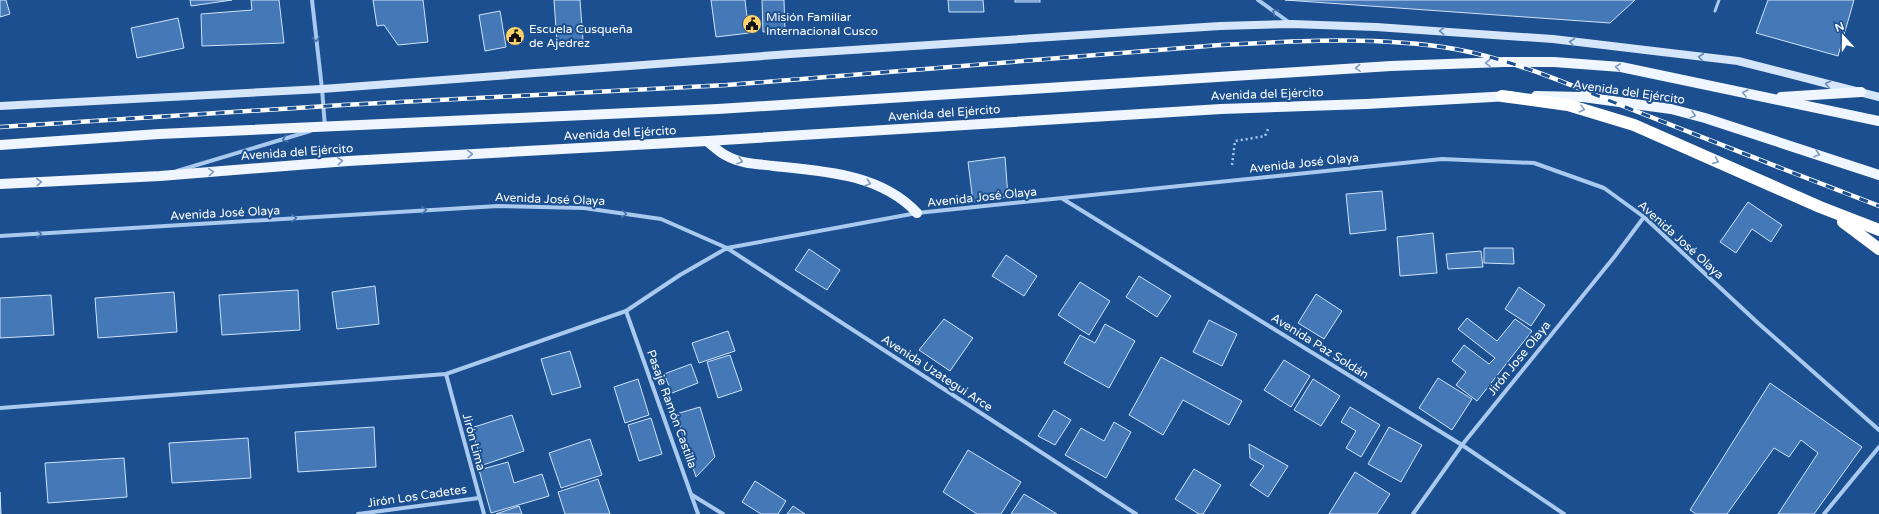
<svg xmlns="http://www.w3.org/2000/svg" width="1879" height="514" font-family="'Varela Round',sans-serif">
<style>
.building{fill:#4478b7;stroke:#cfe3fa}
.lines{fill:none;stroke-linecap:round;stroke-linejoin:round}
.path{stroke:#a9c9ee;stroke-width:2.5;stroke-dasharray:2 3;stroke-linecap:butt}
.lane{stroke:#a9c9ee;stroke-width:3}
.street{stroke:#a9c9ee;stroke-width:4}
.secondary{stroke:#d6e6fa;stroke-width:8}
.primary{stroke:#f0f6ff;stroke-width:10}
.highway{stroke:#fff;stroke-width:12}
.rail-casing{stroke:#fff;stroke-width:4.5}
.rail{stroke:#1b4f8f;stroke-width:3;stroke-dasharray:9;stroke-linecap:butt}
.oneway{stroke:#4674ac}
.oneway2{stroke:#668bba}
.oneway3{stroke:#7b9ac1}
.oneway4{stroke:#829ec1}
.labels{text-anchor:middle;stroke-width:4;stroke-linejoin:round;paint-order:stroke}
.poi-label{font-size:12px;fill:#fff;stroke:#1b4f8f;text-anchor:start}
.street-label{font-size:12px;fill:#fff;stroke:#1b4f8f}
</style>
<rect width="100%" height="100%" fill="#1b4f8f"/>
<g class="building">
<path d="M0 0H6L10 14 0 17Z"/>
<path d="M190 0H232L191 6Z"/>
<path d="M251 0H279L284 43 202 46 201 14 252 10Z"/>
<path d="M373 0H423L428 42 398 45 384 25 377 26Z"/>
<path d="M554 0H580L583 41 557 43Z"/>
<path d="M711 0H745L749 33 716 37Z"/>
<path d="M762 0H784L785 31 763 32Z"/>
<path d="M948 0H983L984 12H949Z"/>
<rect x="1015" y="0" width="25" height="2"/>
<path d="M1285 0H1635L1610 23Z"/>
<path d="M1768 0H1854L1838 56 1756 33Z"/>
<path d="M500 11 506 47 485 51 479 15Z"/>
<path d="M178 18 184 48 137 58 131 28Z"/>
<path d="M1005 157 1008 197 973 202 968 162Z"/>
<path d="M1382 191 1386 230 1350 234 1346 194Z"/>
<path d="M1748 202 1782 225 1771 242 1752 229 1736 253 1720 242Z"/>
<path d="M1433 233 1437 273 1400 276 1397 237Z"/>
<path d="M1484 248H1513L1514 264 1484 263Z"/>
<path d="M809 249 840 270 827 290 795 270Z"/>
<path d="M1481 251 1483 267 1448 269 1446 254Z"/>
<path d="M1006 255 1037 276 1024 296 992 276Z"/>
<path d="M1139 276 1171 296 1157 317 1126 297Z"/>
<path d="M1080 282 1110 301 1089 335 1058 315Z"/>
<path d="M375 286 379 324 337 329 332 292Z"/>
<path d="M1519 287 1545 305 1531 326 1505 309Z"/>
<path d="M298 290 300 330 222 335 219 295Z"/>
<path d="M174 292 177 332 98 338 95 298Z"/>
<path d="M1316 294 1342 311 1324 339 1298 323Z"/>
<path d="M51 295 54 335 0 338V298Z"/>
<path d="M1467 318 1497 341 1515 319 1532 331 1477 401 1456 385 1466 372 1452 361 1464 345 1489 364 1495 358 1458 329Z"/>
<path d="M944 319 973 338 950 371 919 350Z"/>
<path d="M1209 320 1237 334 1222 366 1193 352Z"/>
<path d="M1105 324 1135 341 1109 388 1064 363 1080 335 1095 343Z"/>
<path d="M728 331 735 351 699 363 692 343Z"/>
<path d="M570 351 581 387 552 395 541 359Z"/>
<path d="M730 355 742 390 718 398 707 362Z"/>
<path d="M1161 357 1242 401 1229 425 1183 400 1163 435 1129 415Z"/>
<path d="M1284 360 1310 376 1291 407 1264 390Z"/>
<path d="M691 364 698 383 672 393 664 374Z"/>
<path d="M1438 378 1472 399 1452 430 1419 408Z"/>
<path d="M638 379 649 415 625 423 614 387Z"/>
<path d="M1313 379 1340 396 1321 426 1294 410Z"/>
<path d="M1770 383 1862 447 1814 514H1778L1818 453 1801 440 1789 457 1774 448 1727 514H1696L1690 510Z"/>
<path d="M700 407 715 457 696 477 676 414Z"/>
<path d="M1350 407 1380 425 1361 457 1346 448 1356 431 1341 422Z"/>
<path d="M1054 410 1071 420 1055 445 1038 436Z"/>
<path d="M512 415 524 451 483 465 471 428Z"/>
<path d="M651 418 662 454 639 461 628 425Z"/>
<path d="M1114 422 1131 432 1106 478 1065 455 1081 428 1104 441Z"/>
<path d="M374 427 376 467 298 472 295 432Z"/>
<path d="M1389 427 1422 445 1401 482 1368 464Z"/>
<path d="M248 438 251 478 172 483 169 443Z"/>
<path d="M590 439 602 475 561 488 549 453Z"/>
<path d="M1249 444 1288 466 1268 497 1250 485 1264 466 1250 458Z"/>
<path d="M968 450 1021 482 1001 514H977L943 492Z"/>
<path d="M124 458 127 497 48 503 45 463Z"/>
<path d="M508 462 514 483 542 474 549 496 491 513 479 470Z"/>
<path d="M1194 469 1221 485 1203 514H1199L1175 499Z"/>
<path d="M1355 472 1390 494 1377 514H1329Z"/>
<path d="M598 479 610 514H565L558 492Z"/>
<path d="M755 481 786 501 778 514H761L742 502Z"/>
<path d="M0 492 1 514H0Z"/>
<path d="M1024 494 1057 514H1011Z"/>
<path d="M519 506 522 514H496Z"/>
<path d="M793 506 805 514H787Z"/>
</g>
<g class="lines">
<path class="path" d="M1232 165 1235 141 1265 136 1269 127"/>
<path class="lane" d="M1715 11 1719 0"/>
<g class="street">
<path d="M312 0 322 89 325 127"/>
<path d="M1258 0 1290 23"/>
<path d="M177 171 310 131"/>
<path d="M1063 199 1462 445 1564 514"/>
<path d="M0 236 498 206 584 208 661 219 727 248 917 213 1442 159 1534 163 1604 188 1644 217 1758 323 1879 430"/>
<path d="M626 311 698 514"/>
<path d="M446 374 484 514"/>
<path d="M0 408 446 374 626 311 680 275 727 248 1136 514"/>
<path d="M692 495 723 514"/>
<path d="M358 514 479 498"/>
<path d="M1413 514 1462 445 1615 256 1644 217"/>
<path d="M1824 514 1879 447"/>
</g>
<path class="secondary" d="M0 106 322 89 790 54 1220 26 1292 24 1376 27 1553 39 1738 61 1879 97"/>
<g class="primary">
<path d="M1536 96 1583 97 1671 109 1705 118 1879 175"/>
<path d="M1781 97 1861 92"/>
<path d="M707 141C713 146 720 153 727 156 741 164 759 164 774 166 824 171 881 174 917 213"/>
<path d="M0 145 159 134 718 109 1391 66 1504 62H1554L1621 67 1879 121"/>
<path d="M0 184 160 176 348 161 707 141 1221 109 1366 104 1510 96"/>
</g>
<g class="highway">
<path d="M1502 96 1568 105 1634 125 1820 207 1879 230"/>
<path d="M1843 222 1879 249"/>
</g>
<defs>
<path id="rail" d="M0 127 343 105 727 85 1220 45C1298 41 1378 36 1455 49 1515 60 1572 86 1628 108 1712 141 1795 174 1879 206"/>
</defs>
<use href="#rail" class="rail-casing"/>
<use href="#rail" class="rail"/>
</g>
<defs><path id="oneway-chevron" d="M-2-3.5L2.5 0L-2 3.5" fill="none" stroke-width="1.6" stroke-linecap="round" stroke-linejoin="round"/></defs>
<g class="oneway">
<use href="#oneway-chevron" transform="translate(1275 12) rotate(-144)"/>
<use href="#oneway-chevron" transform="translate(316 39) rotate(83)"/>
<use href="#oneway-chevron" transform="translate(285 139) rotate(163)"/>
<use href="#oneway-chevron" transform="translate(424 210) rotate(-3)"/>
<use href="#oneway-chevron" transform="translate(624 214) rotate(8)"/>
<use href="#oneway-chevron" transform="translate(294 218) rotate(-3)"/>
<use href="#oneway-chevron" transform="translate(39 234) rotate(-3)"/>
</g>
<g class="oneway2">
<use href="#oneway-chevron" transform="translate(1442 31) rotate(-177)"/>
<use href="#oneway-chevron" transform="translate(1572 42) rotate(-173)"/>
<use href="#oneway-chevron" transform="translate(1701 57) rotate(-173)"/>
<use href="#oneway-chevron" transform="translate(1828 84) rotate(-166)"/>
</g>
<g class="oneway3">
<use href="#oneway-chevron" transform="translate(1488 63) rotate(178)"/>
<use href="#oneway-chevron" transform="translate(1618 67) rotate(-172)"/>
<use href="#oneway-chevron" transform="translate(1358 68) rotate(177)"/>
<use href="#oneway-chevron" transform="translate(1745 93) rotate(-166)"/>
<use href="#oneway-chevron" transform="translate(1693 115) rotate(15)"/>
<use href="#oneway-chevron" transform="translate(470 154) rotate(-3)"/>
<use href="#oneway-chevron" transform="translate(1817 154) rotate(18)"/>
<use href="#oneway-chevron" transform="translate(340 161) rotate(-5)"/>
<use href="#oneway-chevron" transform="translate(740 161) rotate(17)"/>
<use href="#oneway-chevron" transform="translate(211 172) rotate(-5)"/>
<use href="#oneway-chevron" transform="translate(39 182) rotate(-3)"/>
<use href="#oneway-chevron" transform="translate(868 183) rotate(18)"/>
</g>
<g class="oneway4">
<use href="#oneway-chevron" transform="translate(1582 109) rotate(14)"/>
<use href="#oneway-chevron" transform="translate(1716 161) rotate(24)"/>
</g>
<defs>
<symbol id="civic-disc" viewBox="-11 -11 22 22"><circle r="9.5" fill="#ffd166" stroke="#1b4f8f"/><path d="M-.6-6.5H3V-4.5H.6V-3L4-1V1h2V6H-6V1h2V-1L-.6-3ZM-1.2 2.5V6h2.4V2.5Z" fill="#111"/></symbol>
</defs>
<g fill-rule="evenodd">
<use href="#civic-disc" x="741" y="13" width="22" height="22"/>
<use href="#civic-disc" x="504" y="25" width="22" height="22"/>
</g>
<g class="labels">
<g class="poi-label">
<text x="766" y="21">Misión Familiar<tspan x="766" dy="14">Internacional Cusco</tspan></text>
<text x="529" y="33">Escuela Cusqueña<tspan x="529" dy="14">de Ajedrez</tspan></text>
</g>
<g class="street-label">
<text transform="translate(1629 92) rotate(8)" y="4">Avenida del Ejército</text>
<text transform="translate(1267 94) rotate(-2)" y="4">Avenida del Ejército</text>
<text transform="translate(944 113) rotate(-4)" y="4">Avenida del Ejército</text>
<text transform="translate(620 133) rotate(-3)" y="4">Avenida del Ejército</text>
<text transform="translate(297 152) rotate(-4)" y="4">Avenida del Ejército</text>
<text transform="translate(1304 163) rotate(-6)" y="4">Avenida José Olaya</text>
<text transform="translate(982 197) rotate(-6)" y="4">Avenida José Olaya</text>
<text transform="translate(550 199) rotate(2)" y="4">Avenida José Olaya</text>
<text transform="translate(225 213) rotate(-3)" y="4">Avenida José Olaya</text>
<text transform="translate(1681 240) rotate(42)" y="4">Avenida José Olaya</text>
<text transform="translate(1320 346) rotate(32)" y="4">Avenida Paz Soldán</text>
<text transform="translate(1519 358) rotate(-51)" y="4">Jirón Jose Olaya</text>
<text transform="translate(937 373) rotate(33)" y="4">Avenida Uzategui Arce</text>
<text transform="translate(672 409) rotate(70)" y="4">Pasaje Ramón Castilla</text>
<text transform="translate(474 442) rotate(75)" y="4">Jirón Lima</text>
<text transform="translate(417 496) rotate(-8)" y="4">Jirón Los Cadetes</text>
</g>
</g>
<g transform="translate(1843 36) rotate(339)" stroke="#1b4f8f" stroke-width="3" paint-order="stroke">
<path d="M0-3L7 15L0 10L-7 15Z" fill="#ffffff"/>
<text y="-6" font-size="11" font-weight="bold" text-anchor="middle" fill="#ffffff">N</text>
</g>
</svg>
